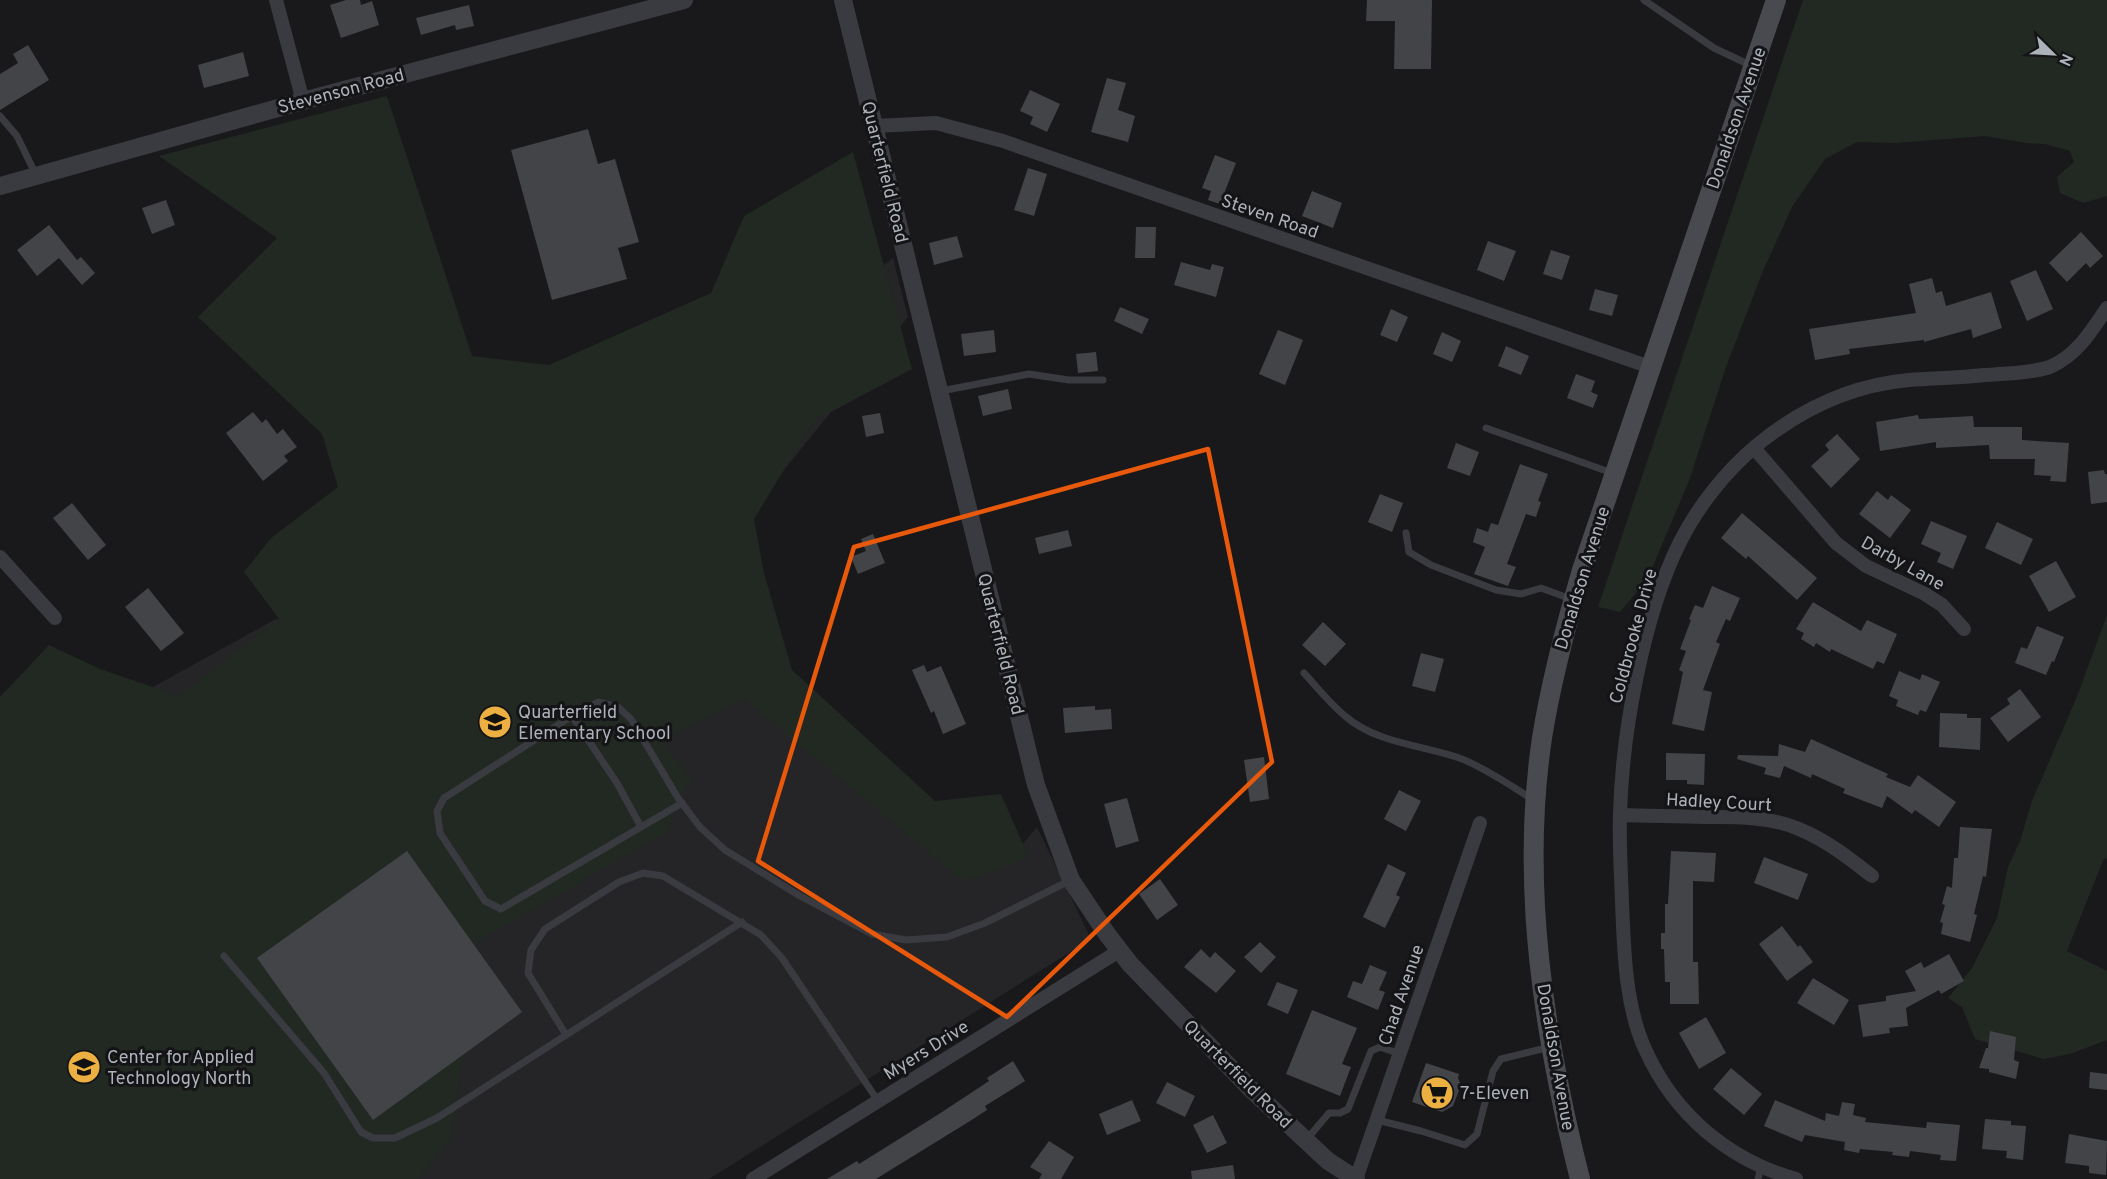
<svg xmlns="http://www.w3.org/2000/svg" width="2107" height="1179" font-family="Overpass,sans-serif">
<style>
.built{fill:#252528}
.green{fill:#212922}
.building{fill:#434448}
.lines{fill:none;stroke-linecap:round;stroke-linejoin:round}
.service{stroke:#3a3b40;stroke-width:7}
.minor{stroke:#3a3b40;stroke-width:14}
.tertiary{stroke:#3a3b40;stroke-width:18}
.secondary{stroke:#484a50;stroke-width:20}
.marked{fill:none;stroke:#e8590c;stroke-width:4.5;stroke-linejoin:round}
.labels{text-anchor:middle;stroke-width:6;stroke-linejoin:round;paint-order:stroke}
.street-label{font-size:18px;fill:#acb1ba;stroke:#141416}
.poi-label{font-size:18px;fill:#acb1ba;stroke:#141416;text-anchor:start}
</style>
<rect width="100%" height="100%" fill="#19191b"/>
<path class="built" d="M893 258 908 317 732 534 756 645 1005 865 1037 827 1091 939 709 1179H0V875L135 697 274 620 450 574 584 496Z"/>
<g class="green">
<path d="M1803 0H2107V196L2083 203 2060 193 2057 177 2074 162 2070 151 2045 144 2026 143 1985 136 1896 143 1857 142 1825 159 1792 207 1763 271 1726 367 1689 481 1647 580 1620 612 1598 607Z"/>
<path d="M387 96 472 356 549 365 711 293 744 216 853 152 912 369 814 421 754 519 764 573 792 670 935 801 1001 794 1029 858 963 881 744 699 662 741 692 780 675 805 668 831 426 972 462 1056 452 1138 418 1179H0V697L49 645 100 669 179 696 279 619 244 572 271 538 338 487 322 434 198 317 277 238 159 156Z"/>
<path d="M2107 615V859L2104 858 2067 951 2107 971V1040L2070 1054 2044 1059 1975 1039 1962 1007 1948 998 1972 968 1997 918 2008 867 2020 841 2032 801 2078 694Z"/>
</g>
<g class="building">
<path d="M346 0H360L361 5 372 1 379 25 341 38 330 5Z"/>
<path d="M1367 0H1432L1431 69H1394L1395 21H1366Z"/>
<path d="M469 5 474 26 456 30 455 25 421 35 416 18Z"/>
<path d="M28 45 49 80 0 110V74L18 63 13 54Z"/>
<path d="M243 52 249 76 204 88 198 65Z"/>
<path d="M1107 78 1126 83 1118 110 1135 116 1128 142 1091 132Z"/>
<path d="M1030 90 1060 104 1047 132 1030 124 1033 117 1020 111Z"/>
<path d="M588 129 598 164 615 159 639 242 618 248 627 279 552 300 511 150Z"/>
<path d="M1215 155 1236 163 1220 204 1208 200 1211 191 1202 188Z"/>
<path d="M1028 168 1047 174 1034 216 1014 210Z"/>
<path d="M1312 191 1342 203 1333 228 1302 216Z"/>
<path d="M166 200 175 225 152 234 142 208Z"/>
<path d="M49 225 77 260 81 257 95 273 82 285 59 258 37 276 17 250Z"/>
<path d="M1136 227H1156L1155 258H1135Z"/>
<path d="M2081 232 2103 256 2090 268 2086 263 2067 282 2049 263Z"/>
<path d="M957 236 963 257 934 265 929 243Z"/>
<path d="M1488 241 1516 251 1504 281 1477 270Z"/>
<path d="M1551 250 1570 256 1562 280 1543 274Z"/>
<path d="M1181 262 1210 270 1212 264 1224 267 1216 297 1174 285Z"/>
<path d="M2036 270 2053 309 2027 321 2010 281Z"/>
<path d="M1932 278 1936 293 1942 291 1946 306 1991 292 2002 328 1973 338 1971 329 1924 342V340L1849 349 1850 354 1815 360 1809 329 1916 313 1909 284Z"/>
<path d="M1595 289 1618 295 1612 316 1589 310Z"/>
<path d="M1120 307 1149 319 1142 334 1114 321Z"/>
<path d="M1391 309 1408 317 1397 342 1380 335Z"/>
<path d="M994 330 996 352 964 356 961 334Z"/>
<path d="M1278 330 1303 340 1285 385 1259 374Z"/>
<path d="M1442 332 1461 341 1452 362 1433 354Z"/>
<path d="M1506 346 1529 356 1521 375 1498 366Z"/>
<path d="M1096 352 1098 371 1078 373 1076 354Z"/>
<path d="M1576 374 1595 381 1591 392 1598 395 1593 408 1567 398Z"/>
<path d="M1008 389 1012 409 983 416 978 396Z"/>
<path d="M253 412 262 423 266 419 277 434 283 429 297 447 284 456 288 461 263 481 226 433Z"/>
<path d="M880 413 884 433 866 437 862 416Z"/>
<path d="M1918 415 1919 419 1973 416 1974 427H2022V440L2069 443 2066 482 2050 481 2051 476 2034 475 2035 459H1990L1989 445 1936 448V442L1880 451 1876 422Z"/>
<path d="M1837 434 1860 459 1831 488 1811 466 1829 450 1825 445Z"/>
<path d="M1456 443 1479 452 1470 476 1447 468Z"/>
<path d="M1520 464 1548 474 1538 501 1541 502 1536 517 1526 514 1507 564 1516 567 1508 586 1474 574 1485 547 1473 542 1477 528 1488 532 1491 523 1498 525Z"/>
<path d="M2104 470 2105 474H2107V502L2091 504 2088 472Z"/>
<path d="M1877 491 1888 500 1891 495 1911 510 1890 538 1859 514Z"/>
<path d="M1380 494 1403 503 1392 532 1368 522Z"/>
<path d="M72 503 106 545 88 560 53 518Z"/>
<path d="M1742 513 1817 578 1797 600 1748 556 1746 559 1721 538Z"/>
<path d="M1931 521 1967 536 1953 569 1937 562 1941 553 1921 544Z"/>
<path d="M1997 522 2033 539 2021 565 1985 548Z"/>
<path d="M1068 530 1072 546 1039 554 1035 538Z"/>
<path d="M873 534 885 563 858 574 851 557 866 551 861 539Z"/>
<path d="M2056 561 2076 597 2049 612 2029 576Z"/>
<path d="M1712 586 1740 598 1730 621 1726 619 1716 642 1720 644 1703 690 1712 692 1704 731 1672 724 1683 672 1679 670 1686 651 1680 649 1691 620 1689 619 1695 605 1703 608Z"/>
<path d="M148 588 184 633 161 651 125 607Z"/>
<path d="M1813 602 1861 631 1867 620 1897 634 1884 664 1877 661 1873 669 1831 649 1830 652 1816 643 1814 647 1801 639 1804 633 1796 629Z"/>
<path d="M1323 622 1346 644 1325 666 1302 645Z"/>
<path d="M2037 626 2064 637 2054 662 2052 661 2046 675 2015 663 2021 647 2027 649Z"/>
<path d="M1421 653 1444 659 1435 692 1412 686Z"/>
<path d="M924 665 927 672 941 666 966 724 943 734 934 711 931 713 912 670Z"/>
<path d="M1899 671 1920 680 1922 674 1940 682 1926 712 1920 710 1918 715 1896 706 1898 700 1889 696Z"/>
<path d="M2020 689 2041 717 2008 742 1990 718 2010 704 2007 699Z"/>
<path d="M1095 706V710L1111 709 1112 729 1065 733 1063 708Z"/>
<path d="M1940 713 1967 714V718H1981L1980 750 1939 747Z"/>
<path d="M1811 739 1888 774 1886 777 1910 787 1918 775 1956 802 1939 827 1915 810 1912 814 1887 796 1882 808 1843 793 1845 789 1812 774 1811 778 1784 766 1780 778 1764 774 1766 768 1737 759 1738 755 1778 756 1779 744 1805 752Z"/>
<path d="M1666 753 1705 754 1704 785 1687 784V780H1666Z"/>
<path d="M1264 757 1269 799 1250 802 1244 760Z"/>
<path d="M1399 790 1421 801 1406 831 1384 819Z"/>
<path d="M1127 798 1139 841 1116 848 1104 804Z"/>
<path d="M1960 827 1992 829 1986 877 1983 876 1974 914 1977 915 1970 942 1941 934 1943 923 1940 922 1945 905 1942 904 1947 886 1952 888 1954 858H1958Z"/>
<path d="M407 851 522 1012 373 1120 257 958Z"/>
<path d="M1671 851 1716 853 1714 882 1693 881V962H1698L1699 1004H1670V982H1665L1664 949H1661V933H1665V904H1668Z"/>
<path d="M1764 857 1808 874 1798 900 1754 883Z"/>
<path d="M1388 864 1406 873 1396 895 1400 897 1385 928 1363 917Z"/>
<path d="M1160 879 1178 905 1157 920 1139 894Z"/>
<path d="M1782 926 1798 947 1800 945 1813 962 1787 981 1759 944Z"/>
<path d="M1260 942 1276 957 1261 973 1244 957Z"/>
<path d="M1201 949 1210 958 1215 952 1236 971 1216 993 1184 967Z"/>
<path d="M1949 954 1964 981 1941 994 1939 990 1906 1008 1908 1026 1889 1028 1890 1033 1863 1037 1858 1005 1886 1001V996L1916 991 1905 971 1921 962 1924 968Z"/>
<path d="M1370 965 1387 972 1379 990 1385 992 1378 1010 1347 997 1353 981 1362 984Z"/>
<path d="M1813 978 1849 1000 1834 1025 1797 1003Z"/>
<path d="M1277 982 1298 990 1288 1014 1267 1005Z"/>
<path d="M1312 1010 1357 1028 1342 1064 1351 1067 1340 1096 1286 1074Z"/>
<path d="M1706 1017 1726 1053 1699 1069 1679 1033Z"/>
<path d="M1990 1031 2016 1037 2014 1060 2019 1062 2016 1079 1989 1072V1069L1979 1068 1986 1048H1988Z"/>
<path d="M1013 1061 1025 1081 985 1106 987 1110 970 1121 876 1179H827L857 1161 859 1164 939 1114 989 1081 987 1078Z"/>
<path d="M1426 1063 1459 1074 1458 1078 1461 1085 1453 1106 1442 1112 1412 1102Z"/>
<path d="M1731 1068 1762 1094 1744 1115 1713 1089Z"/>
<path d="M2090 1072 2107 1074V1090L2089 1088Z"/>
<path d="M1167 1082 1195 1096 1185 1117 1156 1103Z"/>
<path d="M1132 1100 1141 1121 1107 1135 1099 1114Z"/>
<path d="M1775 1100 1825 1121 1826 1113 1839 1116 1842 1102 1855 1104 1853 1115 1866 1118 1865 1122 1926 1128 1927 1122 1960 1125 1956 1161 1940 1160 1941 1155 1910 1151 1909 1157 1892 1155 1893 1152 1860 1149 1859 1153 1844 1150 1845 1142 1805 1135 1802 1142 1764 1126Z"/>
<path d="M1213 1115 1227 1143 1207 1153 1193 1125Z"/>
<path d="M1985 1119 2011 1121V1125L2026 1126 2023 1160 2006 1158 2007 1151 1982 1149Z"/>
<path d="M2069 1134 2107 1141 2106 1175 2089 1173V1166L2065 1163Z"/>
<path d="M1049 1141 1074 1157 1061 1179H1039L1042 1174 1030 1167Z"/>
<path d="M1233 1165 1235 1179H1192L1191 1171Z"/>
</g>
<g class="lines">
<g class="service">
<path d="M1644 0 1714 48 1752 66"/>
<path d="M0 116 17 136 36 175"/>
<path d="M941 391 1029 374 1069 380H1103"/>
<path d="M1486 428 1612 473"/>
<path d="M1406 533 1409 552 1431 565 1496 590 1521 594 1541 588 1571 599"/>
<path d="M1304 673C1317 687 1330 704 1345 716 1377 744 1424 745 1462 759 1487 769 1511 786 1534 800"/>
<path d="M572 716 598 702 618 707 631 719 678 798 700 827 725 850 800 896 872 934 906 940 947 937 985 923 1071 880"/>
<path d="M572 716 617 783 641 827 501 909 485 901 440 833 437 811 444 798Z"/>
<path d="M641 827 682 803"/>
<path d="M224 956 324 1073 361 1132 373 1138H395L437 1118 742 922"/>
<path d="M566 1035 528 973 531 950 545 929 619 882 643 873 663 876 761 935 782 958 878 1101"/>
<path d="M1377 1120 1421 1131 1465 1145 1477 1134 1493 1071 1501 1059 1550 1047"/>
<path d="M1307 1139 1329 1113H1340L1348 1109 1371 1051 1380 1047 1400 1054"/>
<path d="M1758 1179 1761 1167"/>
</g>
<g class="minor">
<path d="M276 0 303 101"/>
<path d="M874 126 936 123 1003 141 1650 367"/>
<path d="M1754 448 1836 543 1866 566 1925 594 1942 605 1964 629"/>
<path d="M0 557 55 618"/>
<path d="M1620 815C1648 816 1675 816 1703 817 1735 817 1769 816 1799 829 1826 840 1849 858 1872 876"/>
<path d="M753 1179 1119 951"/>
<path d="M1356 1179 1480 823"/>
<path d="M1796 1179C1728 1160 1674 1114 1645 1049 1625 1005 1624 950 1622 902 1621 873 1619 844 1620 815 1622 733 1643 616 1680 542 1698 506 1726 471 1757 445 1801 409 1853 385 1909 380 1934 378 1959 378 1984 375 2002 374 2036 373 2052 366 2078 354 2092 330 2107 308"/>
</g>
<g class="tertiary">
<path d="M843 0 1036 785 1071 880 1107 934 1130 964 1252 1090 1328 1161 1356 1179"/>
<path d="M0 186 303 101 684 0"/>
</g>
<path class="secondary" d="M1580 1179C1544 1036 1520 885 1542 738 1551 681 1566 625 1582 570L1776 0"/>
</g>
<path class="marked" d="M1208 449 1272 762 1007 1017 758 861 854 547Z"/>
<defs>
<symbol id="school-disc" viewBox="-11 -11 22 22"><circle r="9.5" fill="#ebb041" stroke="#141416"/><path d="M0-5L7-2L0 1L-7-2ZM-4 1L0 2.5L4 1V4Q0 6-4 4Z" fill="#111"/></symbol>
<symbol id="supermarket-disc" viewBox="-11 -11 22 22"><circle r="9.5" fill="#ebb041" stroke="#141416"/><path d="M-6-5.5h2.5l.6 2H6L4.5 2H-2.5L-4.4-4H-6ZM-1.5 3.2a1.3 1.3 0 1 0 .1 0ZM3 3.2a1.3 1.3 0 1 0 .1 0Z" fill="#111"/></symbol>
</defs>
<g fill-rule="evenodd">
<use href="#school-disc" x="476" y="703" width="38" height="38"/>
<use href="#school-disc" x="65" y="1048" width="38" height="38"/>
<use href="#supermarket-disc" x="1418" y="1074" width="38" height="38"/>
</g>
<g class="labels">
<g class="street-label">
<text transform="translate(341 91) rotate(-15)" y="6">Stevenson Road</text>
<text transform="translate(1736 118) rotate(-71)" y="6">Donaldson Avenue</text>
<text transform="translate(885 172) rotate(76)" y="6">Quarterfield Road</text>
<text transform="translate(1270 216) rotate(19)" y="6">Steven Road</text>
<text transform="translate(1903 563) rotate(29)" y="6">Darby Lane</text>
<text transform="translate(1582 578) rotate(-73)" y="6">Donaldson Avenue</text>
<text transform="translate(1633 636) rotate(-75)" y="6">Coldbrooke Drive</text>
<text transform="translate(1001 644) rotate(76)" y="6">Quarterfield Road</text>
<text transform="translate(1719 802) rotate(3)" y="6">Hadley Court</text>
<text transform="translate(1401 995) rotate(-71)" y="6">Chad Avenue</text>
<text transform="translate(926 1050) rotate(-32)" y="6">Myers Drive</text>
<text transform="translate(1556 1057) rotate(80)" y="6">Donaldson Avenue</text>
<text transform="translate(1238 1074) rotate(45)" y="6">Quarterfield Road</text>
</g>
<g class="poi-label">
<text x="518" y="718">Quarterfield<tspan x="518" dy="21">Elementary School</tspan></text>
<text x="107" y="1063">Center for Applied<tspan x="107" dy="21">Technology North</tspan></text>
<text x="1460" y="1099">7-Eleven</text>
</g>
</g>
<g transform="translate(2053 54) rotate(114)" stroke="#141416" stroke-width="4.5" paint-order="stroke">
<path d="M0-4.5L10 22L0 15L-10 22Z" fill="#acb1ba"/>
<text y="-9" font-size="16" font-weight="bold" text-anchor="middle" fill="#acb1ba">N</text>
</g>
</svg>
